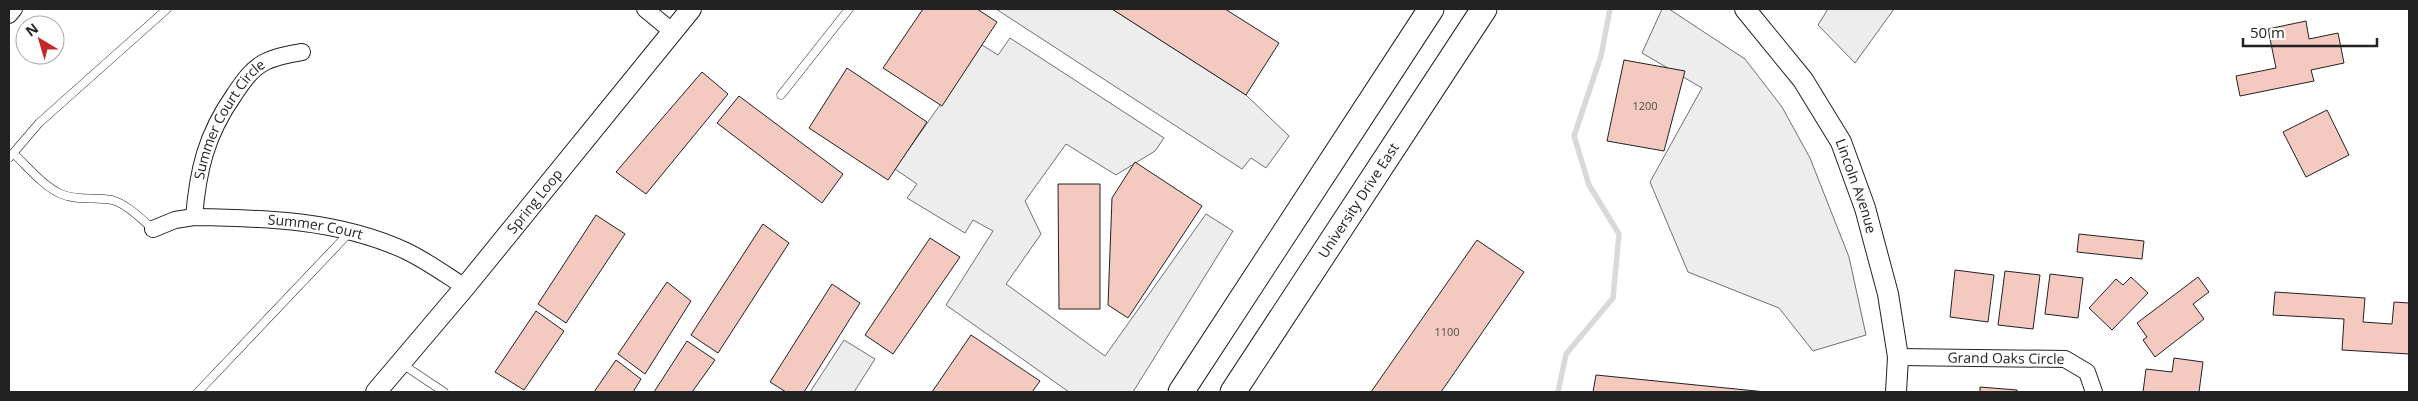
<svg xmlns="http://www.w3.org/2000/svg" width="2418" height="401" font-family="'Open Sans',sans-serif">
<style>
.parking{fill:#ededed;stroke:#6f6f6f}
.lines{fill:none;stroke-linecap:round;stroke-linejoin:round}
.stream{stroke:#d9d9d9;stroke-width:5.5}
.building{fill:#f3c9c0;stroke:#222}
.service-casing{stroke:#222;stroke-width:9}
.minor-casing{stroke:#222;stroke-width:18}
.tertiary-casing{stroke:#222;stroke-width:22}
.primary-casing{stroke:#222;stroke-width:27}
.service{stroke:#fff;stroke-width:8}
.minor{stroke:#fff;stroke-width:16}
.tertiary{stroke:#fff;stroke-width:20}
.primary{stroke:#fff;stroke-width:25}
.labels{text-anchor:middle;stroke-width:4;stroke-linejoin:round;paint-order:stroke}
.number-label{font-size:11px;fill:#564c4a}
.street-label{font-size:14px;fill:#222;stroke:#fff}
</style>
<rect width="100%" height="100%" fill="#fff"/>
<g class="parking">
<path d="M996 9H1112L1246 95 1289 136 1266 168 1251 158 1242 169Z"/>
<path d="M1662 9H1669L1745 59 1782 107 1810 158 1849 257 1866 335 1813 351 1779 308 1688 272 1650 182 1702 88 1642 53Z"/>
<path d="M1828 9H1894L1855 63 1818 25Z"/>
<path d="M1010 38 1164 138 1155 151 1116 175 1066 144 1025 201 1041 234 1006 284 1105 356 1206 214 1233 231 1133 392H1069L946 305 993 231 973 220 965 233 907 198 917 184 895 169 982 45 998 55Z"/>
<path d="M844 340 875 359 854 392H810Z"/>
</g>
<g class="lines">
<path class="stream" d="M1558 392 1566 354 1613 298 1619 234 1589 185 1574 136 1601 56 1610 9"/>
</g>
<g class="building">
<path d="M923 9H977L997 22 942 106 883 68Z"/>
<path d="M1112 9H1225L1279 43 1246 95Z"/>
<path d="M2306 21 2309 39 2338 33 2344 63 2311 70 2314 81 2240 96 2236 76 2276 68 2268 29Z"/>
<path d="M1624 60 1685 71 1664 151 1607 141Z"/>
<path d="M847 68 927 122 888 180 809 128Z"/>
<path d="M702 72 728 94 646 194 616 172Z"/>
<path d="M739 96 843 174 822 203 717 123Z"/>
<path d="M2327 110 2349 155 2306 177 2283 132Z"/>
<path d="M1135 162 1202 206 1128 318 1108 305 1112 198Z"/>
<path d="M1058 184H1100V309H1059Z"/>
<path d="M596 215 625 234 566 323 538 304Z"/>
<path d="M763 224 789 243 718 353 691 335Z"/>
<path d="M2079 234 2144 241 2142 259 2077 252Z"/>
<path d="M930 238 960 257 893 354 865 335Z"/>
<path d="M1477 240 1524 272 1441 392H1371Z"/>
<path d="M1955 270 1994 275 1988 322 1950 317Z"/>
<path d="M2005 271 2040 275 2033 329 1998 325Z"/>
<path d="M2050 274 2083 278 2078 318 2045 314Z"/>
<path d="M2131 277 2148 293 2112 330 2089 308 2116 279 2123 285Z"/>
<path d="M2198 277 2209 292 2193 304 2204 319 2155 357 2143 340 2147 337 2137 323Z"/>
<path d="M667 282 691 301 645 374 618 354Z"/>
<path d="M832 284 860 303 804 392H786L770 382Z"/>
<path d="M2275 292 2365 298 2363 322 2392 324 2394 302 2409 303V354L2342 350 2344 319 2273 315Z"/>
<path d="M536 311 564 331 524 390 495 372Z"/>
<path d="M971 335 1040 381 1032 392H932Z"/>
<path d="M687 341 715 360 692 392H654Z"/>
<path d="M2174 358 2203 362 2199 392H2143L2146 369 2172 372Z"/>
<path d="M616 360 641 379 633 392H594Z"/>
<path d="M1596 375 1766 392H1593Z"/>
<path d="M1980 387 2017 390V392H1980Z"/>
</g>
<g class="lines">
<defs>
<g id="service">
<path d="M781 95 849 9"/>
<path d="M13 153C28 167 43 186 61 194 77 201 95 197 112 200 127 204 141 219 153 229"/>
<path d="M9 158 39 123 167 9"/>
<path d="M402 364 444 392"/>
<path d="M198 392 350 232"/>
</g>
<g id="minor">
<path d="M645 9 673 32"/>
<path d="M9 15 14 9"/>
<path id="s1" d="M194 217C198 170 206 135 234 95 242 83 251 69 265 62 277 56 289 54 302 52"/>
<path id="s2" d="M153 229 175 220 194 217C267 218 339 220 406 251 427 261 446 275 465 287"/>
<path id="s3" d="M1898 357 2065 359 2087 372 2094 392"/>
</g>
<g id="tertiary">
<path id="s4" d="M1745 9 1803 80 1841 142 1865 208 1888 294 1898 357 1896 392"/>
<path id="s5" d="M376 392 465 287 691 9"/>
</g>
<g id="primary">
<path d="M1181 392 1431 9"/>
<path id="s6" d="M1233 392 1484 9"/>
</g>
</defs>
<use href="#service" class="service-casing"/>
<use href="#minor" class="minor-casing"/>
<use href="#tertiary" class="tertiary-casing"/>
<use href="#primary" class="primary-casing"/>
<use href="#service" class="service"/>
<use href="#minor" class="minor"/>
<use href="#tertiary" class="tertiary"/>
<use href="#primary" class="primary"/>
</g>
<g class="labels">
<g class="number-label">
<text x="1645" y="110">1200</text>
<text x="1447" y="336">1100</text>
</g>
<g class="street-label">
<text dy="5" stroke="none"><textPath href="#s1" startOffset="106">Summer Court Circle</textPath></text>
<text dy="5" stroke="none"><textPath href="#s4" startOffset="211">Lincoln Avenue</textPath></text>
<text dy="5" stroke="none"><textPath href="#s6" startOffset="229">University Drive East</textPath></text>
<text dy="5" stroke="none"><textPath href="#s5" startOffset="248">Spring Loop</textPath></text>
<text dy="5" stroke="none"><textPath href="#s2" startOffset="165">Summer Court</textPath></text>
<text dy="5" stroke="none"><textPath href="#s3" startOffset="108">Grand Oaks Circle</textPath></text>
</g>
</g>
<rect width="2418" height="401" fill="none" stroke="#222222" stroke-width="20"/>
<g transform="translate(40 40) rotate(322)"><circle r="24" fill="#ffffff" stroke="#a7a7a7"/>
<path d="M0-4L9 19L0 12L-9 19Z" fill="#c62828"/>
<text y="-8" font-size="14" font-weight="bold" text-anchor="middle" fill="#222222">N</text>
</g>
<path d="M2243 38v8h134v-8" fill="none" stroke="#222222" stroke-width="2.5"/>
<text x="2250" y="38" font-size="15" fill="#222222" stroke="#ffffff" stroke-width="4" paint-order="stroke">50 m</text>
</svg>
